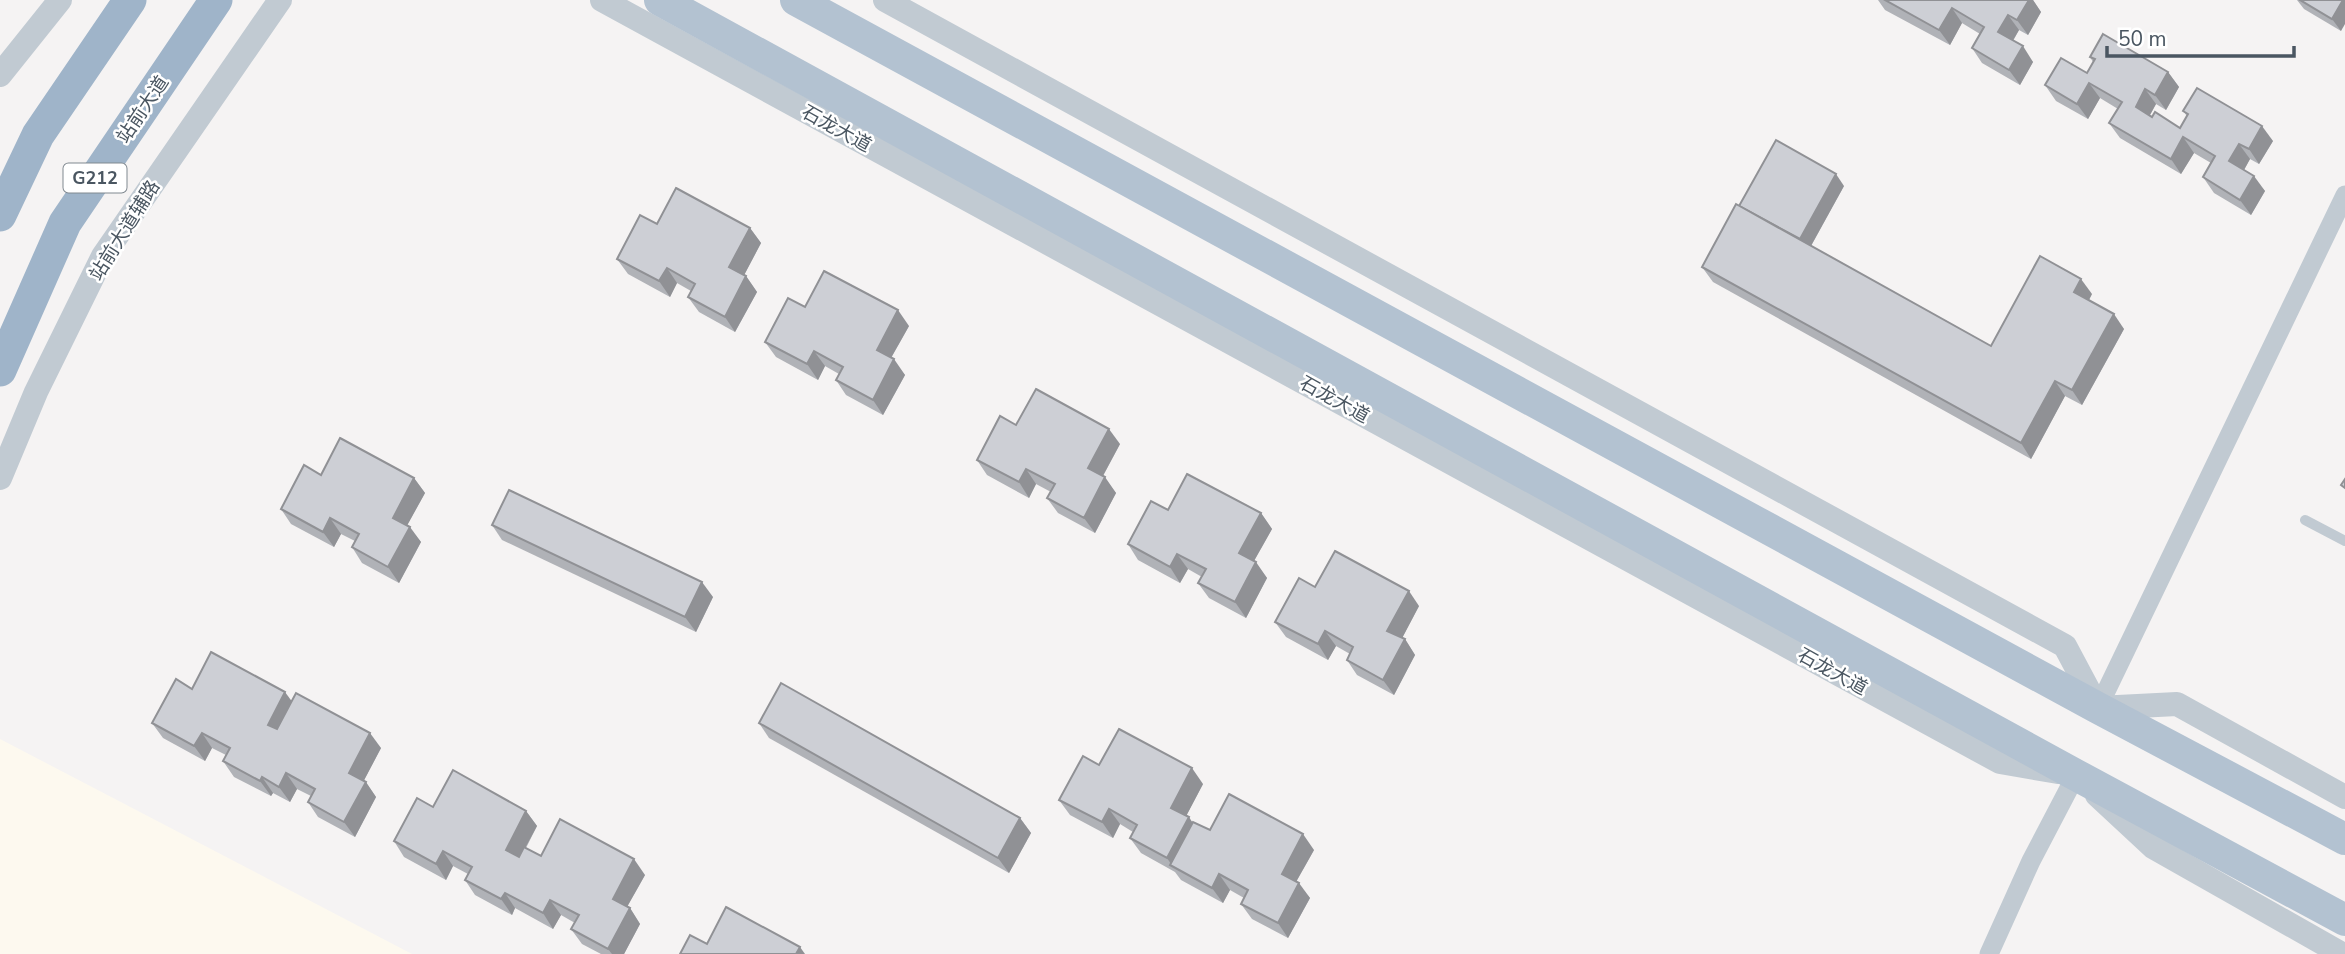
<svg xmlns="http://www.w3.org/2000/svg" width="2345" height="954" font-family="'Nunito Sans','Noto Sans SC',sans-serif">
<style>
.commercial{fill:#fdf9ef}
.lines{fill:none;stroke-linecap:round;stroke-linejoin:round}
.service{stroke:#c1cad2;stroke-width:10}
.minor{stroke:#c1cad2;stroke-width:19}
.tertiary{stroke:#c1cad2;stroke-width:24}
.primary{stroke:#b3c2d1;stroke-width:32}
.trunk{stroke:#9fb4c9;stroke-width:33}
.wall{fill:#b0b2b7}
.shaded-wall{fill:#909195}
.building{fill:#cdcfd5;stroke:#909195;stroke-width:2}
.labels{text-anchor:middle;stroke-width:5;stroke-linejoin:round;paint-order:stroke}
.shield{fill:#fff;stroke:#808990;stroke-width:2}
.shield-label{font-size:18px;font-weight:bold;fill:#4a5661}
.street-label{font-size:19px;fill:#4a5661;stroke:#fff}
</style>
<rect width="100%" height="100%" fill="#f5f3f3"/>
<path class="commercial" d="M0 739 412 954H0Z"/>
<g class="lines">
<path class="service" d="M2305 520 2345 541"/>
<g class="minor">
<path d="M2098 708 2345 195"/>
<path d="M1989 954 2031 861 2076 775"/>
</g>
<g class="tertiary">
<path d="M602 0 2000 762 2058 772"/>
<path d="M885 0 2065 646 2098 708 2177 704 2345 797"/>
<path d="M0 75 60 0"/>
<path d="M0 478 36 392 103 256 280 0"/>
<path d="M2097 795 2153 847 2342 954"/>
</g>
<g class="primary">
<path d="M660 0 2076 775 2345 920"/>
<path d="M796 0 2098 708 2345 839"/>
</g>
<g class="trunk">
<path d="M0 215 38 135 130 0"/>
<path d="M0 370 65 223 216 0"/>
</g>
</g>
<g class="wall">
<path d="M1878 0H2033L2041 12 2028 35 2019 30 2013 41 2033 62 2020 85 1982 63 1972 48 1980 34 1962 23 1950 45 1885 10Z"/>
<path d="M2297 0H2345L2341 31 2304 9Z"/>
<path d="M2090 57 2168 72 2179 87 2166 110 2156 104 2150 115 2180 128 2187 116 2183 111 2273 141 2259 164 2250 159 2244 170 2265 191 2251 215 2214 193 2203 177 2211 163 2194 153 2181 174 2120 138 2109 123 2118 109 2100 98 2088 119 2056 101 2045 85 2087 73 2093 62Z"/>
<path d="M1844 186 1811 246 1991 346 2092 294 2089 300 2124 329 2082 405 2065 396 2031 459 1713 282 1702 267 1739 206Z"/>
<path d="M657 224 750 228 761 243 744 275 746 276 757 292 735 332 699 312 688 297 691 291 677 283 670 297 628 274 617 259Z"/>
<path d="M909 326 891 358 905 375 883 415 846 395 836 380 839 374 825 366 818 380 776 357 765 342Z"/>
<path d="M1016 425 1120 444 1103 476 1116 493 1095 533 1058 513 1047 498 1051 492 1036 484 1029 498 987 475 977 460Z"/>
<path d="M321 475 414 478 425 493 407 525 421 542 399 583 362 563 352 547 355 541 341 534 334 547 291 524 281 509Z"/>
<path d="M1168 510 1261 513 1272 529 1254 561 1267 578 1246 618 1209 598 1198 583 1202 577 1188 569 1180 583 1138 560 1128 544Z"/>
<path d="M492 525 713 597 696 632 502 540Z"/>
<path d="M1419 606 1402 638 1405 639 1415 655 1394 695 1357 675 1347 660 1350 654 1336 646 1328 660 1286 637 1275 622Z"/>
<path d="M192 689 292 701 381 748 364 780 376 797 355 837 318 817 308 802 311 796 297 789 290 802 273 793 271 796 234 777 223 761 226 755 212 748 205 761 163 738 152 723Z"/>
<path d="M759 723 1020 818 1031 833 1009 873 769 738Z"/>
<path d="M1203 784 1186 816 1193 823 1210 830 1314 850 1296 882 1310 898 1288 938 1252 919 1241 904 1244 898 1230 890 1223 903 1181 880 1175 872 1141 853 1130 838 1133 832 1120 824 1113 838 1070 815 1059 800Z"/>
<path d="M433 807 526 811 537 826 526 848 541 856 645 875 627 907 630 908 640 924 624 954H601L582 944 571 929 575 923 561 915 553 929 515 908 512 915 475 895 465 880 468 874 453 866 446 880 404 857 394 841Z"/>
</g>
<g class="shaded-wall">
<path d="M2029 0H2033L2041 12 2028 35 2017 20Z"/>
<path d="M2343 0H2345V24L2341 31 2332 19Z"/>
<path d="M1952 8 1962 23 1950 45 1939 30Z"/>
<path d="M2008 15 2019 30 2009 47 1998 32Z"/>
<path d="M2023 46 2033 62 2020 85 2009 70Z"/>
<path d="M2168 72 2179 87 2166 110 2155 95Z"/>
<path d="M2089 83 2100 98 2088 119 2077 104Z"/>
<path d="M2145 89 2156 104 2146 122 2136 107Z"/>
<path d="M2262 126 2273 141 2259 164 2249 149Z"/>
<path d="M2183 137 2194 153 2181 174 2171 159Z"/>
<path d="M2239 144 2250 159 2240 177 2229 161Z"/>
<path d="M1836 174 1844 186 1807 253 1799 241Z"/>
<path d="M2254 176 2265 191 2251 215 2240 200Z"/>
<path d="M750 228 761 243 740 283 729 267Z"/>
<path d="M667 268 677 283 670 297 659 281Z"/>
<path d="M746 276 757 292 735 332 725 317Z"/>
<path d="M2081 279 2092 294 2085 307 2074 292Z"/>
<path d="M898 310 909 326 887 365 877 350Z"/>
<path d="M2114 314 2124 329 2082 405 2072 390Z"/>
<path d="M814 351 825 366 818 380 807 364Z"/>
<path d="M894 359 905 375 883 415 873 400Z"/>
<path d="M2055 381 2065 396 2031 459 2021 443Z"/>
<path d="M1109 429 1120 444 1099 483 1088 468Z"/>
<path d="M1026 469 1036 484 1029 498 1019 482Z"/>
<path d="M1105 477 1116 493 1095 533 1084 518Z"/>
<path d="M414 478 425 493 403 533 393 518Z"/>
<path d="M1261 513 1272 529 1250 568 1239 553Z"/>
<path d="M330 518 341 534 334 547 323 532Z"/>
<path d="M410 527 421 542 399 583 388 567Z"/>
<path d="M1177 554 1188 569 1180 583 1170 567Z"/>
<path d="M1256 562 1267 578 1246 618 1235 602Z"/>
<path d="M702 582 713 597 696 632 685 617Z"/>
<path d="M1409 591 1419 606 1398 646 1387 631Z"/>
<path d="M1325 631 1336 646 1328 660 1318 644Z"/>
<path d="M1405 639 1415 655 1394 695 1383 680Z"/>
<path d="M285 692 296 707 278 740 268 725Z"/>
<path d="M202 733 212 748 205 761 194 746Z"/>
<path d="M370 733 381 748 360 788 349 773Z"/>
<path d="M1192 768 1203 784 1182 824 1171 808Z"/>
<path d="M286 773 297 789 290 802 279 787Z"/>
<path d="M262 777 273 793 271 796 260 781Z"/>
<path d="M366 782 376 797 355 837 344 822Z"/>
<path d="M1109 809 1120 824 1113 838 1102 822Z"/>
<path d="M526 811 537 826 516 865 506 850Z"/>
<path d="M1189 817 1199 833 1173 867 1167 858Z"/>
<path d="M1020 818 1031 833 1009 873 998 858Z"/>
<path d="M1303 834 1314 850 1292 889 1282 874Z"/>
<path d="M443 851 453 866 446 880 436 864Z"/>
<path d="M634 859 645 875 623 914 613 899Z"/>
<path d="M1219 874 1230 890 1223 903 1212 888Z"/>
<path d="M1299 883 1310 898 1288 938 1278 923Z"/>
<path d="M505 893 515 908 512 915 501 899Z"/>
<path d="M550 900 561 915 553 929 543 913Z"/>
<path d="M630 908 640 924 624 954H612L608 949Z"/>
<path d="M800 947 805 954H796Z"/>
</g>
<g class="building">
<path d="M1885 0H2029L2017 20 2008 15 1998 32 2023 46 2009 70 1972 48 1984 27 1952 8 1939 30Z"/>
<path d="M2300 0H2343L2332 19Z"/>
<path d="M2103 34 2168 72 2155 95 2145 89 2136 107 2152 117 2155 112 2180 128 2188 114 2183 111 2197 88 2262 126 2249 149 2239 144 2229 161 2254 176 2240 200 2203 177 2215 156 2183 137 2171 159 2109 123 2122 102 2089 83 2077 104 2045 85 2061 58 2087 73 2095 59 2090 57Z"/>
<path d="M1776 140 1836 174 1800 239 1739 206Z"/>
<path d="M676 188 750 228 729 267 746 276 725 317 688 297 695 284 667 268 659 281 617 259 640 215 657 224Z"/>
<path d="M1736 204 1991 346 2040 256 2081 279 2074 292 2114 314 2072 390 2055 381 2021 443 1702 267Z"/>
<path d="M824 271 898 310 877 350 894 359 873 400 836 380 843 367 814 351 807 364 765 342 788 298 805 307Z"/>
<path d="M1036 389 1109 429 1088 468 1105 477 1084 518 1047 498 1055 484 1026 469 1019 482 977 460 1000 416 1016 425Z"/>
<path d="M340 438 414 478 393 518 410 527 388 567 352 547 359 534 330 518 323 532 281 509 304 465 321 475Z"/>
<path d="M1187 474 1261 513 1239 553 1256 562 1235 602 1198 583 1206 569 1177 554 1170 567 1128 544 1151 501 1168 510Z"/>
<path d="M2345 479V488L2341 485Z"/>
<path d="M509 490 702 582 685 617 492 525Z"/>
<path d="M1335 551 1409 591 1387 631 1405 639 1383 680 1347 660 1353 647 1325 631 1318 644 1275 622 1299 578 1315 587Z"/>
<path d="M211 652 285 692 268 725 277 729 296 693 370 733 349 773 366 782 344 822 308 802 315 789 286 773 279 787 262 777 260 781 223 761 230 748 202 733 194 746 152 723 176 679 192 689Z"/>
<path d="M781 683 1020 818 998 858 759 723Z"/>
<path d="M1119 729 1192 768 1171 808 1189 817 1167 858 1130 838 1137 825 1109 809 1102 822 1059 800 1083 756 1099 765Z"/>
<path d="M453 770 526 811 506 850 519 857 524 847 541 856 560 819 634 859 613 899 630 908 608 949 571 929 579 915 550 900 543 913 505 893 501 899 465 880 472 867 443 851 436 864 394 841 417 798 433 807Z"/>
<path d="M1229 794 1303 834 1282 874 1299 883 1278 923 1241 904 1248 890 1219 874 1212 888 1170 865 1193 822 1210 830Z"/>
<path d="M726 907 800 947 796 954H680L690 935 707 944Z"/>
</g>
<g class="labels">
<rect class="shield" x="63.5" y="163.5" width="63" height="29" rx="5"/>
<g class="shield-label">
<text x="95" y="184">G212</text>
</g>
<g class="street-label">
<text transform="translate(142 109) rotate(-56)" y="7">站前大道</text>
<text transform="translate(837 128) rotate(29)" y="7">石龙大道</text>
<text transform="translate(124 230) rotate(-58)" y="7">站前大道辅路</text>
<text transform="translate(1335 399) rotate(29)" y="7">石龙大道</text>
<text transform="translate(1833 671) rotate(29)" y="7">石龙大道</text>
</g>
</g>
<path d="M2107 46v10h187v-10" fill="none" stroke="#4a5661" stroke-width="3.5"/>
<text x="2118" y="46" font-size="21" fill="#4a5661" stroke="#ffffff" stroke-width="5" paint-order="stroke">50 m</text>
</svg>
